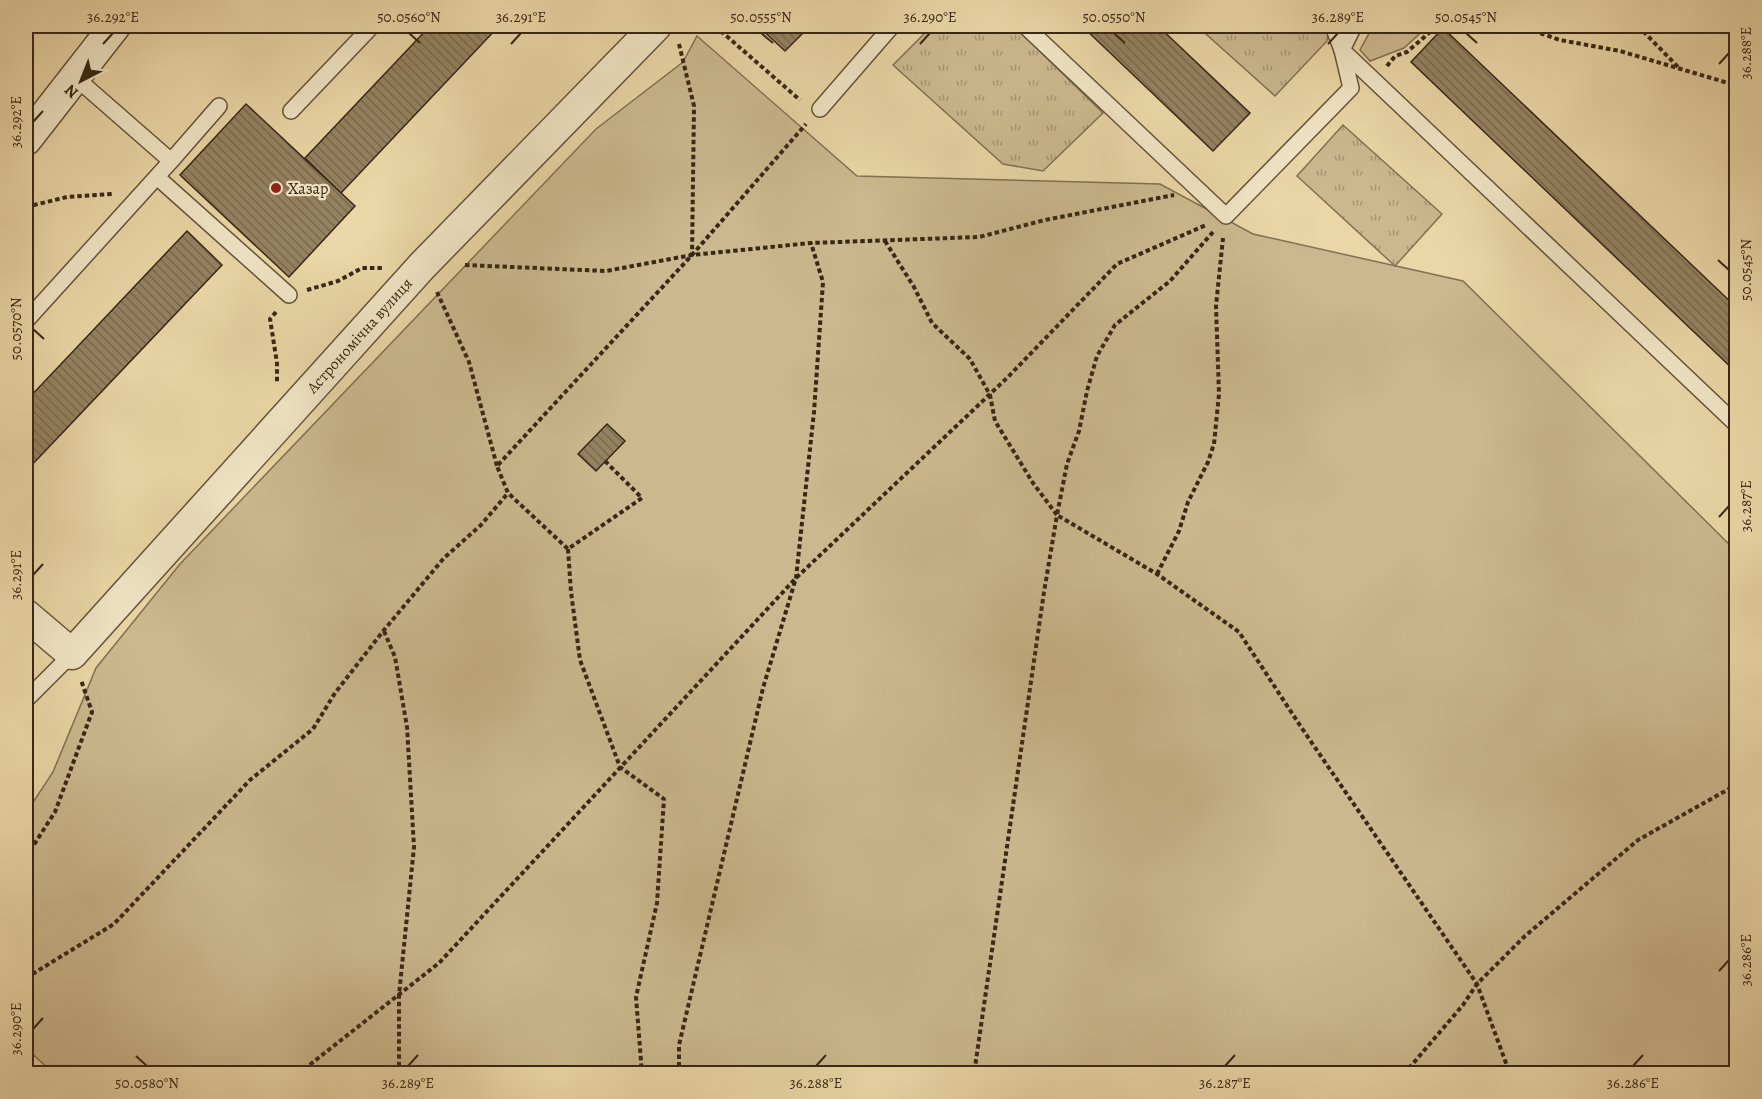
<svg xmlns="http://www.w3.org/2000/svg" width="1762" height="1099" font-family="Alegreya,serif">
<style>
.green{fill:#ccb88e;stroke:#827052;stroke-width:1.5}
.park{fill:url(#park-tufts);stroke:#827052;stroke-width:1.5}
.building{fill:url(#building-back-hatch);stroke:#382716;stroke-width:1.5}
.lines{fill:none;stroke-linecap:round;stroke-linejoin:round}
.service-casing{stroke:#64533a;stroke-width:18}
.minor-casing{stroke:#64533a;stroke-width:33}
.path{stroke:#382716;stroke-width:4;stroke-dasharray:4.5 3;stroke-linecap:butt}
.service{stroke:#f1e4c5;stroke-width:15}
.minor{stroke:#f1e4c5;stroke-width:30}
.ticks{fill:none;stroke:#382716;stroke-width:2}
.poi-dot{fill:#8f2418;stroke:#f1e4c5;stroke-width:2}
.labels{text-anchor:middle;stroke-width:4.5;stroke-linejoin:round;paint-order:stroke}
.poi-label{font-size:16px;fill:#382716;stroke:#f1e4c5;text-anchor:start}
.street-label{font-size:16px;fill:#382716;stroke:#f1e4c5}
.neatline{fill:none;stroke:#382716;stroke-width:2}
.ticks-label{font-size:15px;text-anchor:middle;fill:#382716}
</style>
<defs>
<pattern id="park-tufts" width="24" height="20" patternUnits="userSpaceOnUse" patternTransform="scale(1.5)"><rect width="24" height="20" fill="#ccb88e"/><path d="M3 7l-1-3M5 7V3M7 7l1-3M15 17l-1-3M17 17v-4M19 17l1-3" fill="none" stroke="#a79673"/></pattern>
<pattern id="building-back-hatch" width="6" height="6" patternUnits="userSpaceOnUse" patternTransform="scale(1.5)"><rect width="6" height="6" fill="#958261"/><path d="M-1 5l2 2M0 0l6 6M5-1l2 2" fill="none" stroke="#7b6a4f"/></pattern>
</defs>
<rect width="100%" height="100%" fill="#ead6a6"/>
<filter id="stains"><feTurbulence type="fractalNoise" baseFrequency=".00333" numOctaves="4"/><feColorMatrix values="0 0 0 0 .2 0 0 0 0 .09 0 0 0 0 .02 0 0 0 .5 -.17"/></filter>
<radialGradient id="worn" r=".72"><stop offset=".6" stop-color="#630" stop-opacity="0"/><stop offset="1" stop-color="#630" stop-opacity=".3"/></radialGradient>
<g class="green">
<path d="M1373 26H1428L1404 48 1370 61 1360 50Z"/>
<path d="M697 36 857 176 1160 184 1253 234 1463 281 1736 551V1073H53L26 1048V813L53 772 96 668 180 564 596 129 683 62Z"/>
</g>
<g class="park">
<path d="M932 26H1014L1103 113 1043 171 1003 164 893 65Z"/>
<path d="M1197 26H1329L1327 41 1275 96Z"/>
<path d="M1343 125 1442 214 1395 266 1297 176Z"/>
</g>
<g class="building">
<path d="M430 26H499L341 193 305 158Z"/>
<path d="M758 26H810L785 51Z"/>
<path d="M1082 26H1158L1250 113 1213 151Z"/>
<path d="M1443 28 1736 307V372L1411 62Z"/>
<path d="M246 104 355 206 289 277 180 175Z"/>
<path d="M187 231 222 265 26 471V401Z"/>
<path d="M607 424 625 441 596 471 578 454Z"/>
</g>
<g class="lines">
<defs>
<g id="service">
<path d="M1025 26 1226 216 1351 88 1342 50 1333 26"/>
<path d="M1342 50 1736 424"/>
<path d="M1342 50 1354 26"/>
<path d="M820 109 892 26"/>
<path d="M291 111 372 26"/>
<path d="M171 161 219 106"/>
<path d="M157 177 289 295"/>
<path d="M26 321 171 161 76 78"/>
<path d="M26 700 72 654"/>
</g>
<g id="minor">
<path d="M26 140 115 26"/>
<path d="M26 615 72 654 422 266 656 26"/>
</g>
</defs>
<use href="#service" class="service-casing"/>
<use href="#minor" class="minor-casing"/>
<g class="path">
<path d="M715 26 800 100"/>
<path d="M1519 26 1560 40 1620 51 1728 83 1736 81"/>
<path d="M1638 26 1679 68"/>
<path d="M679 44 694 106 692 254"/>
<path d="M1387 66 1395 56 1407 52 1437 26"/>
<path d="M1729 83 1736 86"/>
<path d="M26 203 34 205 67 197 112 194"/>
<path d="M1213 232 1170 281 1115 325 1097 356 1087 391 1079 431 1067 464 1057 515 1157 574 1239 632 1301 727 1477 984 1510 1074"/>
<path d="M885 241 914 287 932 323 970 359 990 395 995 421 1033 483 1057 515 1044 592 974 1074"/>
<path d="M465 265 606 271 692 255 811 243 979 237 1045 220 1174 195"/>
<path d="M307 290 338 281 362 268H382"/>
<path d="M437 292 469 362 497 466"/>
<path d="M276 312 270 319 277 363V383"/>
<path d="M605 461 642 498 568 549 508 493 497 466 692 255 806 124"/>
<path d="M568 549 571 592 580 660 620 767 664 799 657 903 636 997 642 1074"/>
<path d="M1157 574 1179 531 1188 502 1208 462 1214 444 1219 394 1216 306 1223 238"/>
<path d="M384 631 395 657 407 727 414 847 399 995V1074"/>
<path d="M26 857 55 812 92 712 81 680"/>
<path d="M26 978 114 924 250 780 313 729 335 693 384 630 444 558 481 525 508 493"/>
<path d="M298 1074 439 963 796 578 1008 377 1117 264 1206 225"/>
<path d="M679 1074V1045L763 688 796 578 814 412 823 282 811 243"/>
<path d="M1404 1074 1463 1005 1477 984 1525 936 1638 840 1736 785"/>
</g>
<use href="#service" class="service"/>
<use href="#minor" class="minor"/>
</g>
<path class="ticks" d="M409 33 420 43M761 33 773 43M1114 33 1125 43M1466 33 1477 43M103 44 113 33M511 44 521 33M920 44 930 33M1328 44 1338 33M1719 64 1729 53M33 122 43 111M1718 260 1729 270M33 329 44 339M1719 517 1729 506M33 575 43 564M1719 971 1729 960M33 1029 43 1018M136 1056 147 1066M408 1066 418 1055M816 1066 826 1055M1225 1066 1235 1055M1633 1066 1643 1055"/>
<circle class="poi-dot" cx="276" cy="188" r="6"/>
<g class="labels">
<g class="poi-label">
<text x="288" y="194">Хазар</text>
</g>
<g class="street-label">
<text transform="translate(359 335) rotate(-48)" y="6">Астрономічна вулиця</text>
</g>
</g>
<rect width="1762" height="1099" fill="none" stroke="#ead6a6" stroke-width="66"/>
<g transform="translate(81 81) rotate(222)" stroke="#f1e4c5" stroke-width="4.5" paint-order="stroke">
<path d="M0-4.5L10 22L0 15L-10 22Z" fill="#382716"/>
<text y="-9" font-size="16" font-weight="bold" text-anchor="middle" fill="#382716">N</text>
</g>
<rect x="33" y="33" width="1696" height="1033" class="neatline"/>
<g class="ticks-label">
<text x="113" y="22">36.292°E</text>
<text x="409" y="22">50.0560°N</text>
<text x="521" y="22">36.291°E</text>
<text x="761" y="22">50.0555°N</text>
<text x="930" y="22">36.290°E</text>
<text x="1114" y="22">50.0550°N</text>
<text x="1338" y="22">36.289°E</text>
<text x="1466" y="22">50.0545°N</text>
<text transform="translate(1746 53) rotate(-90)" y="5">36.288°E</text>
<text transform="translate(16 122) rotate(-90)" y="5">36.292°E</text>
<text transform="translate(1746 270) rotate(-90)" y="5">50.0545°N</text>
<text transform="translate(16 329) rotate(-90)" y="5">50.0570°N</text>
<text transform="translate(1746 506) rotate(-90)" y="5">36.287°E</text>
<text transform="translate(16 575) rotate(-90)" y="5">36.291°E</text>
<text transform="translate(1746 960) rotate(-90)" y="5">36.286°E</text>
<text transform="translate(16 1029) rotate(-90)" y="5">36.290°E</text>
<text x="147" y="1088">50.0580°N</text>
<text x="408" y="1088">36.289°E</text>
<text x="816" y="1088">36.288°E</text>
<text x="1225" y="1088">36.287°E</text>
<text x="1633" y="1088">36.286°E</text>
</g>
<rect width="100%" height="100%" filter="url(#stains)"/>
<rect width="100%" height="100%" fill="url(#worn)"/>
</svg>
